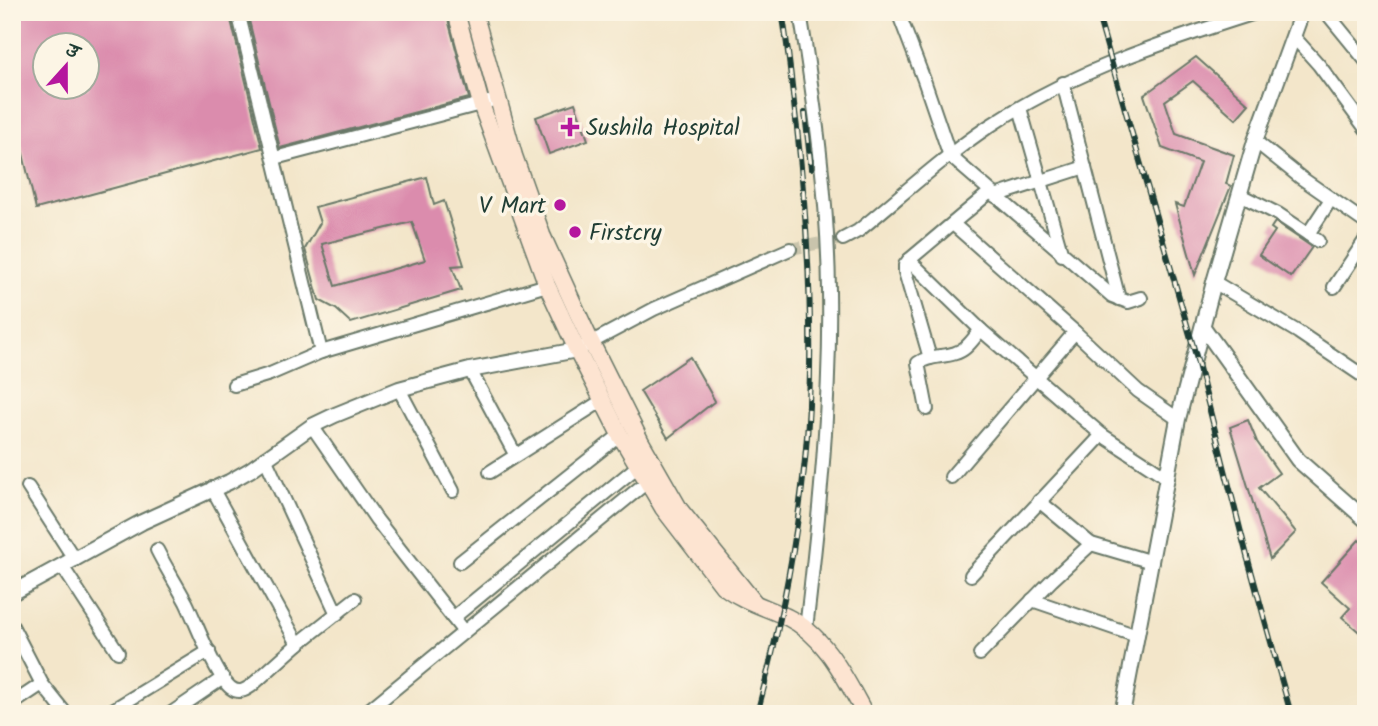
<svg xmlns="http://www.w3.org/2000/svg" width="1378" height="726" font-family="Kalam,'Playpen Sans Deva',sans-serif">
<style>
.building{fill:#db8cad;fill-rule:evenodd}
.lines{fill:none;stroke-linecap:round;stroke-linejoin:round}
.minor-tunnel{stroke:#c9c4ac;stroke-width:12;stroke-dasharray:12 6;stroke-linecap:butt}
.minor-casing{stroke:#697868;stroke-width:16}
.tertiary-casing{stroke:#697868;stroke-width:18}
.secondary-casing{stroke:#697868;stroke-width:19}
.minor{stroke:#fff;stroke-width:12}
.tertiary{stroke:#fff;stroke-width:14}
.secondary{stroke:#fde4d1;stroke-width:16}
.rail-casing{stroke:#1f3d34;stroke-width:6}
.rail{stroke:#fcf5e5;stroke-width:3.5;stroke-dasharray:10;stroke-linecap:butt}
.poi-dot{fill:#b5179e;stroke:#fcf5e5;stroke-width:2.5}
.labels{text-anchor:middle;stroke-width:7;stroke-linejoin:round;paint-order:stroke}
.poi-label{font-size:23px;fill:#1f3d34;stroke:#fcf5e5;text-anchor:start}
</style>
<rect width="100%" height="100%" fill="#fcf5e5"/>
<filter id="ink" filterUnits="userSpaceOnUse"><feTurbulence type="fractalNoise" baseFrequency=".0143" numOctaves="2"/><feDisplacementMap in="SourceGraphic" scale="14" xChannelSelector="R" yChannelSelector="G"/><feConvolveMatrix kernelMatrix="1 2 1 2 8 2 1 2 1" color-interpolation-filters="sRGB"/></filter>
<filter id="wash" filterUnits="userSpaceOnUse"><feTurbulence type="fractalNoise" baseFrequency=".00686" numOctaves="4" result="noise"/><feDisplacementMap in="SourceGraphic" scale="28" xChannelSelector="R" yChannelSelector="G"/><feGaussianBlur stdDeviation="1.57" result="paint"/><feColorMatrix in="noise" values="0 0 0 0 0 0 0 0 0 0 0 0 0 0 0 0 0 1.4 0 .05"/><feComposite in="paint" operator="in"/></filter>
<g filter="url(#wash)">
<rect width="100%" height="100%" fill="#f3e6ca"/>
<g id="blocks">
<g class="building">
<path d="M12 12H229L262 148 36 209 12 107ZM46 46H88V88H46Z"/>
<path d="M247 12H446L469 98 280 148Z"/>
<path d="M1196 57 1249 104 1236 119 1193 81 1165 101 1176 134 1234 155 1226 184 1231 186 1195 275 1175 204 1184 207 1200 162 1162 148 1144 95Z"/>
<path d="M575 103 588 140 549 154 536 117Z"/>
<path d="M427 177 434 205 444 201 464 265 452 266 461 290 351 323 336 309 319 300 305 249 320 223 315 207ZM412 222 425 260 335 286 322 244Z"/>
<path d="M1275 222 1312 247 1291 277 1259 255 1275 231 1271 228Z"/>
<path d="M690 357 715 401 668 438 640 391Z"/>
<path d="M1248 420 1257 442 1279 473 1259 488 1296 532 1270 559 1230 427Z"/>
<path d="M1359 540 1366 546V638L1342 617 1350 608 1321 582Z"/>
</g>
</g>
</g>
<g filter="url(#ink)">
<use href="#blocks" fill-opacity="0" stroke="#697868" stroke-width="2"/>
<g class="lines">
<path class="minor-tunnel" d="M790 249 843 239"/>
<defs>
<g id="minor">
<path d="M238 12 321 352"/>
<path d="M800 12C815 105 828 197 829 291 831 404 819 516 806 629"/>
<path d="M898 12 924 80 950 156 1112 296 1128 302 1141 298"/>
<path d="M1326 12 1366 61"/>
<path d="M1293 36 1319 65 1366 129"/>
<path d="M1063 83 1119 299"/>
<path d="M1020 108 1062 255"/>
<path d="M1255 141 1300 177 1366 223"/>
<path d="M275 158 488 102"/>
<path d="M1240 195 1278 214 1308 234"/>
<path d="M995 196 1085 167"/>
<path d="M953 224 1075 332 1138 391 1178 419"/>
<path d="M843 239 858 231C901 196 942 158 988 127 1071 72 1163 42 1258 12"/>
<path d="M1318 241 1308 234 1331 199"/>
<path d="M909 260 981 330 1102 435 1168 478"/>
<path d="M1214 282 1298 332 1366 378"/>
<path d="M1334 287 1366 239"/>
<path d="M577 350 654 309 790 249"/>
<path d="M930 358 905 272V265L909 260 990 192"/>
<path d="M470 370 515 454"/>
<path d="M234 385 270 374 321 352 547 285"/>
<path d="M399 389 453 491"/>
<path d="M927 409 918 363C932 353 953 359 966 347 972 342 976 335 981 330"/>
<path d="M312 426 376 519 464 632"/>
<path d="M265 458 337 614"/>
<path d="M490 472 603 400"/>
<path d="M951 477 1075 332"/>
<path d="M28 487 75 560"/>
<path d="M212 488 298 644"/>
<path d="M1039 501 1091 544 1152 562"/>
<path d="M157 550C166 568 177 585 186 602 196 622 216 677 231 688 239 694 245 690 251 686L298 644 355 599"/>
<path d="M460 562 620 435"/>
<path d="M62 566 118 652"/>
<path d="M971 575 1102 435"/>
<path d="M1032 600 1137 636"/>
<path d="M453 618 638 466"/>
<path d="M12 626 42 684 66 714"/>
<path d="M980 654 1052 580 1091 544"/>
<path d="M12 704 42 684"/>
<path d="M106 714 209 651"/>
<path d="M170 714 223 678"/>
<path d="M364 714 653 477"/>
</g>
<g id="tertiary">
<path d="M1203 327 1298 460 1366 520"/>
<path d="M12 593 142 522 229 482 250 470 312 426 335 415 399 389 470 370 577 350"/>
<path d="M1122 714 1178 419 1214 282 1255 141 1302 12"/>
</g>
<g id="secondary">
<path d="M456 12 481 104 547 285 577 350 620 435 663 508 723 586C743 601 765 607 787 617 826 636 845 678 865 714"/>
<path d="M474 12 514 156 542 235 589 338 641 442 680 510 754 602"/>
</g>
</defs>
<use href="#minor" class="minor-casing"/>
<use href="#tertiary" class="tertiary-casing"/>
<use href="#secondary" class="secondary-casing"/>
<use href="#minor" class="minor"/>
<use href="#tertiary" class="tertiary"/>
<use href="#secondary" class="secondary"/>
<defs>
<g id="rail">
<path d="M1097 12 1196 356 1247 556 1291 714"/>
<path d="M805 113 811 168"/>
<path d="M757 714C784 613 804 509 809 405 813 313 807 219 797 128 792 90 789 51 782 12"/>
</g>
</defs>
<use href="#rail" class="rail-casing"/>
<use href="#rail" class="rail"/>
</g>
</g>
<g class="poi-dot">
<path d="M566.5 116.5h7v7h7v7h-7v7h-7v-7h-7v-7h7z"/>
<circle cx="560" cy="205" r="7"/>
<circle cx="575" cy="232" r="7"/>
</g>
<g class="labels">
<g class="poi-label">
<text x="586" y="135">Sushila Hospital</text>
<text x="546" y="213" text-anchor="end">V Mart</text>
<text x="589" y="240">Firstcry</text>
</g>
</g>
<rect width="1378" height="726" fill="none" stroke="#fcf5e5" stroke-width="42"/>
<g transform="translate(66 66) rotate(21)"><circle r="33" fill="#fcf5e5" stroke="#a4ab9e" stroke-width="2"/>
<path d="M0-5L12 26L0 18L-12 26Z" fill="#b5179e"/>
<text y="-10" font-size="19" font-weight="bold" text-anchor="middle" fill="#1f3d34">उ</text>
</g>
</svg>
